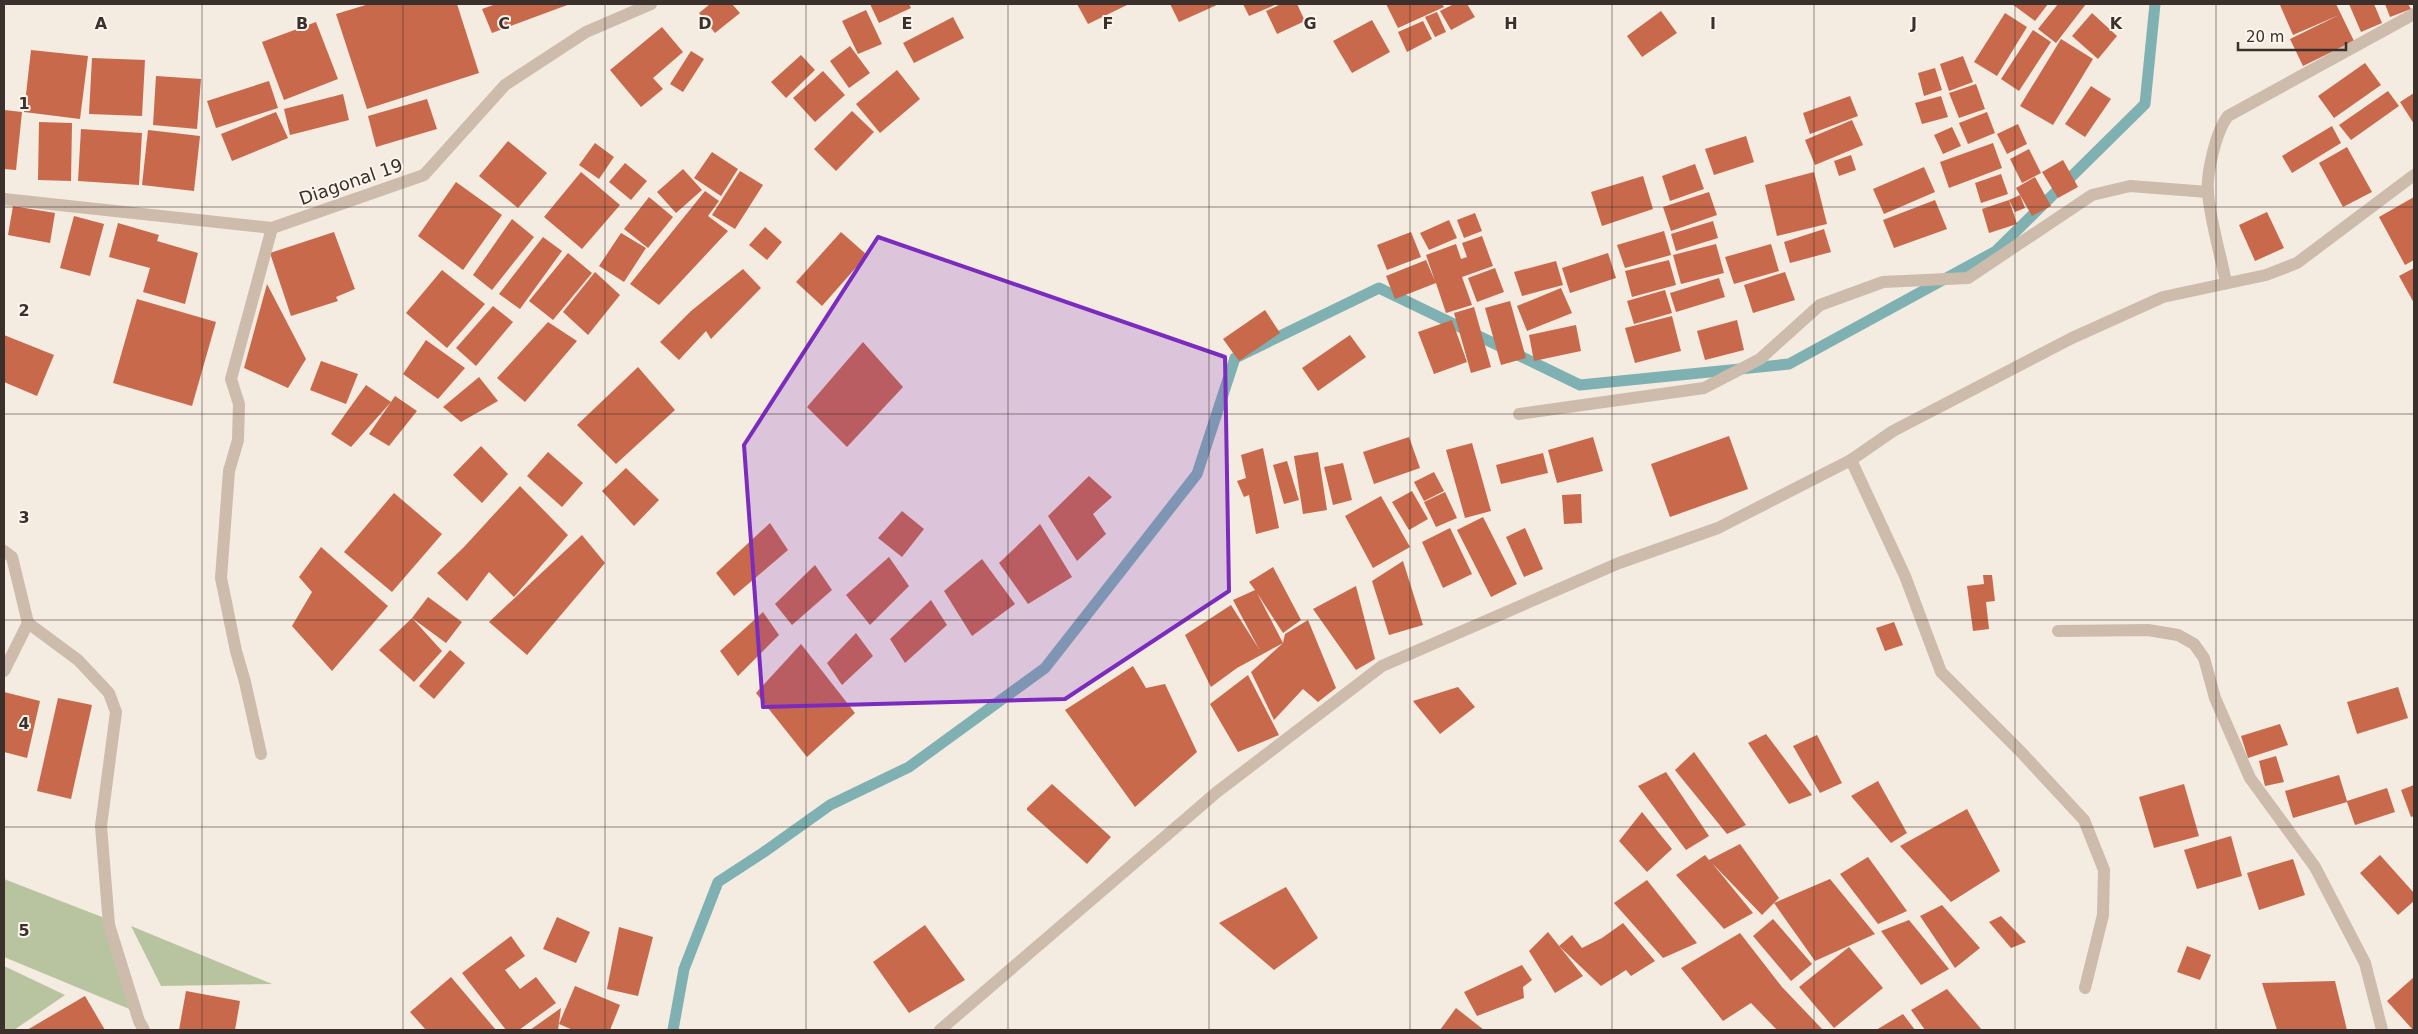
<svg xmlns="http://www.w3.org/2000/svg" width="2418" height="1034" font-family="'DejaVu Sans',sans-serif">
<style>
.green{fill:#b8c4a0}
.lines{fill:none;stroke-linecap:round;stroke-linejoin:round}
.stream{stroke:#7fb0b2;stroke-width:11}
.building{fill:#c8694b}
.minor{stroke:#cdbbac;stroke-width:12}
.marked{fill:#7b2cbf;fill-opacity:0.2;stroke:#7b2cbf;stroke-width:4;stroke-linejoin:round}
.grid{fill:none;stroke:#3b302b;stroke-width:1;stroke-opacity:0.55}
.labels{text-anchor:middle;stroke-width:4;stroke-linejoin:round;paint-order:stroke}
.street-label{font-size:18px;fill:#3b302b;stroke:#fbf5ee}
.grid-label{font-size:16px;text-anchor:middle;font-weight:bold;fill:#3b302b;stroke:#fbf5ee;stroke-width:4;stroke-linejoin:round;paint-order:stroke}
</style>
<rect width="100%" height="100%" fill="#f4ebe1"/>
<g class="green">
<path d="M4 879 102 917 139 1013 4 957Z"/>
<path d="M131 926 272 984 161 986Z"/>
<path d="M4 966 65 995 14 1030H4Z"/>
</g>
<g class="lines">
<path class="stream" d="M673 1030 684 969 718 882 764 852 830 805 909 767 1045 668 1197 474 1235 358 1379 288 1580 385 1789 364 1996 251 2145 104 2155 4"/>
</g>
<g class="building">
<path d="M369 4H457L479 73 367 109 336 14Z"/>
<path d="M496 4H570L492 33 482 9Z"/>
<path d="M710 4H732L740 13 715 33 699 13Z"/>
<path d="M870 4H909L911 8 879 23Z"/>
<path d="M1077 4H1129L1088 24Z"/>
<path d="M1170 4H1219L1179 22Z"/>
<path d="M1243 4H1277L1249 16Z"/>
<path d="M1281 4H1297L1305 21 1277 34 1266 11Z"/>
<path d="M1386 4H1442L1444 7 1398 28Z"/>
<path d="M1454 4H1467L1475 17 1451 30 1440 11Z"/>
<path d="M2012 4H2048L2035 21Z"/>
<path d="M2058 4H2086L2056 43 2038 29Z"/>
<path d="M2283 4H2336L2354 41 2303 66 2290 39 2339 15 2293 35 2280 5Z"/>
<path d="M2349 4H2374L2382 23 2361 32Z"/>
<path d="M2385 4H2408L2411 9 2390 17Z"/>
<path d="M866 10 882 44 858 54 842 21Z"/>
<path d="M1661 11 1677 33 1642 57 1627 36Z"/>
<path d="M1437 12 1446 32 1435 37 1425 17Z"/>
<path d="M2005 13 2027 27 1997 76 1974 62Z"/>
<path d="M2092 13 2117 36 2098 59 2072 36Z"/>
<path d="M953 17 964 38 914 63 903 43Z"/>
<path d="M1372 20 1390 52 1352 73 1333 41Z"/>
<path d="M1423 21 1432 39 1407 52 1398 32Z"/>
<path d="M316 22 338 79 284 100 262 42Z"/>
<path d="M662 27 683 52 653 78 663 89 641 107 610 70Z"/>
<path d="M2033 30 2051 42 2019 91 2001 79Z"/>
<path d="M2061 39 2093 59 2053 125 2020 106Z"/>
<path d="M850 46 870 73 849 88 830 61Z"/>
<path d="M31 50 88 56 80 119 24 112Z"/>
<path d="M691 51 704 59 683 92 670 84Z"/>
<path d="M801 55 815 70 786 98 771 82Z"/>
<path d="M1963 56 1973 82 1949 91 1940 64Z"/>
<path d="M92 58 145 60 142 116 89 114Z"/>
<path d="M2365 63 2381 85 2334 118 2318 96Z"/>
<path d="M1935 68 1942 90 1924 96 1918 73Z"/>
<path d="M897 70 920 99 880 133 856 104Z"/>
<path d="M823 71 845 95 815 122 793 98Z"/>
<path d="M156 76 201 79 197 129 153 125Z"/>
<path d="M269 81 278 108 216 128 207 101Z"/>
<path d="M1976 84 1985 109 1959 118 1949 93Z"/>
<path d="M2091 86 2111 99 2085 137 2065 124Z"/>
<path d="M2388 91 2399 106 2351 140 2339 125Z"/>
<path d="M2414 93V124L2400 102Z"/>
<path d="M343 94 349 120 290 135 284 109Z"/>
<path d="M1850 96 1858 116 1810 134 1803 113Z"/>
<path d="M1941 96 1948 117 1922 124 1915 103Z"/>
<path d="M427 99 437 129 376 147 368 116Z"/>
<path d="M4 110 22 112 16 170 4 169Z"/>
<path d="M852 111 874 132 836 171 814 149Z"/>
<path d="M276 112 288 138 232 161 221 134Z"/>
<path d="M1987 112 1995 133 1968 144 1959 123Z"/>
<path d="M1852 120 1863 145 1815 165 1805 140Z"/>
<path d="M39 122 72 123 71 181 38 180Z"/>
<path d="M2018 124 2027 144 2007 154 1997 134Z"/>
<path d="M2332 126 2341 143 2292 173 2282 156Z"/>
<path d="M1952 127 1961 146 1943 154 1934 135Z"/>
<path d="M81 129 142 133 139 185 78 181Z"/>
<path d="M148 130 200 136 194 191 142 185Z"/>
<path d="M1746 136 1754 162 1714 175 1705 149Z"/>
<path d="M508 141 547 173 518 208 479 176Z"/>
<path d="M595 143 614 157 599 179 579 165Z"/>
<path d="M1993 143 2002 168 1949 188 1940 162Z"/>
<path d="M2347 147 2372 192 2343 207 2319 163Z"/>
<path d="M2029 149 2041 173 2022 183 2010 159Z"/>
<path d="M712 152 738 169 721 196 694 178Z"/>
<path d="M1851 155 1856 170 1839 176 1834 161Z"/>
<path d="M2063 160 2078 187 2058 198 2042 172Z"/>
<path d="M625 163 647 181 631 200 609 182Z"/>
<path d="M1695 164 1704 189 1670 201 1662 176Z"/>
<path d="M1924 167 1935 192 1884 214 1873 189Z"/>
<path d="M683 169 702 190 676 213 657 192Z"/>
<path d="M740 171 763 185 735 229 712 215Z"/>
<path d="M581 172 620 205 582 249 544 217Z"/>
<path d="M1814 172 1827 224 1777 236 1765 185Z"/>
<path d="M2001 174 2008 194 1981 203 1975 183Z"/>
<path d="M1643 176 1653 209 1602 226 1591 192Z"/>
<path d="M2035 177 2051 206 2032 216 2016 188Z"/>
<path d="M456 182 502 215 463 270 418 236Z"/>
<path d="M705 191 719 201 708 216 728 231 659 305 630 284Z"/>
<path d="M1709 192 1717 215 1671 231 1663 207Z"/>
<path d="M2020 195 2025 208 2015 212 2009 200Z"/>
<path d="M649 197 673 217 648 248 624 229Z"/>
<path d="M2414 197V260L2405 265 2379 217Z"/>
<path d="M1935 200 1947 229 1894 248 1883 220Z"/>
<path d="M2009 200 2017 224 1989 233 1982 209Z"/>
<path d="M13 206 55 213 50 243 8 235Z"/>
<path d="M2267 212 2284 248 2255 261 2239 225Z"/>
<path d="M1475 213 1482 231 1464 238 1457 220Z"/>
<path d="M74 216 104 224 90 276 60 268Z"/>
<path d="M512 219 534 237 492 290 473 275Z"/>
<path d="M1449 220 1457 238 1429 250 1420 233Z"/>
<path d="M1713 221 1718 238 1676 251 1671 234Z"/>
<path d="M118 223 159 235 157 241 198 253 185 304 143 292 150 268 109 257Z"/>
<path d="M765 227 782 242 767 260 749 245Z"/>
<path d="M1824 229 1831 252 1790 263 1784 242Z"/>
<path d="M1664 231 1671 255 1625 268 1617 245Z"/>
<path d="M334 232 355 289 336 297 338 301 291 316 270 253Z"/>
<path d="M841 232 867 255 822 306 796 282Z"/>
<path d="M1411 232 1421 257 1387 270 1377 245Z"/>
<path d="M621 233 646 248 624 282 599 266Z"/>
<path d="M1482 236 1493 266 1462 277 1472 305 1446 313 1436 283 1395 299 1386 276 1426 260 1435 281 1426 255 1456 244 1461 259 1467 257 1462 243Z"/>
<path d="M543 237 562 251 520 309 499 294Z"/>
<path d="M1716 244 1724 273 1681 284 1673 255Z"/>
<path d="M1771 244 1779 271 1734 284 1725 257Z"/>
<path d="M568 253 592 273 553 320 529 301Z"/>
<path d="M1608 253 1616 278 1570 293 1562 268Z"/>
<path d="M1669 260 1676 285 1632 297 1625 271Z"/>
<path d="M1556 261 1563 285 1522 296 1514 272Z"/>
<path d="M1495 268 1504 292 1477 302 1468 278Z"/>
<path d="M2414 268V303L2399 276Z"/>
<path d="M743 269 761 288 711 339 706 331 679 360 660 342 691 311Z"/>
<path d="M442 270 485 304 447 348 406 313Z"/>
<path d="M595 272 620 295 588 335 563 312Z"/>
<path d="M1785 272 1795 300 1753 313 1744 285Z"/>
<path d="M1719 278 1725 297 1676 312 1670 293Z"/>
<path d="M267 284 306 359 288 388 244 368Z"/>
<path d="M1561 288 1572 313 1527 331 1517 306Z"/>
<path d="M1665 290 1672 313 1634 324 1627 301Z"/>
<path d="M137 299 216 322 192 406 113 383Z"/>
<path d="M1510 301 1526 358 1501 365 1485 308Z"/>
<path d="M493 306 513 322 476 366 456 348Z"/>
<path d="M1474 307 1491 367 1471 373 1454 313Z"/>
<path d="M1265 310 1280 333 1239 361 1223 339Z"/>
<path d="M1672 316 1681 351 1635 363 1625 328Z"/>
<path d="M1452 320 1467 362 1434 374 1418 332Z"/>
<path d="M1737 320 1744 350 1705 360 1697 331Z"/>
<path d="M548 322 577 341 525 402 497 378Z"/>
<path d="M1576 325 1581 351 1534 361 1529 335Z"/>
<path d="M4 335 54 355 37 396 4 382Z"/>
<path d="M1350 335 1366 357 1318 391 1302 368Z"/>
<path d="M426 340 465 368 438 399 403 374Z"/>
<path d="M863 342 903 387 847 447 807 407Z"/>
<path d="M321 361 358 374 346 404 310 390Z"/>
<path d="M638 367 675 410 616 464 577 425Z"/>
<path d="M479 377 498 401 461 422 443 407Z"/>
<path d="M366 385 391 402 395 396 417 411 389 446 369 434 391 402 351 447 331 434Z"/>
<path d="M1729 436 1748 489 1670 517 1651 464Z"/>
<path d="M1409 437 1420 468 1374 484 1363 452Z"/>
<path d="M1593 437 1603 471 1557 483 1548 450Z"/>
<path d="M1472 443 1491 511 1465 518 1446 450Z"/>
<path d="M481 446 508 474 482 503 453 475Z"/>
<path d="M1263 448 1279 528 1256 534 1249 495 1244 497 1237 481 1246 478 1241 455Z"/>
<path d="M548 452 583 483 562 507 527 476Z"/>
<path d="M1318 452 1327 510 1303 514 1294 456Z"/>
<path d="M1543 453 1548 473 1501 484 1496 465Z"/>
<path d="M1287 461 1299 500 1284 504 1273 465Z"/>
<path d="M1343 463 1352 500 1333 505 1324 467Z"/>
<path d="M626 468 659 500 634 526 602 491Z"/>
<path d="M1434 472 1444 491 1424 501 1414 482Z"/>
<path d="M1089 476 1112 497 1093 514 1106 534 1077 561 1048 516Z"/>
<path d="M520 486 568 535 514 597 489 572 467 601 437 573 464 547Z"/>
<path d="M1412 491 1428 519 1409 530 1392 502Z"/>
<path d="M1445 492 1457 518 1436 527 1424 502Z"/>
<path d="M394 493 442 534 392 592 344 552Z"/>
<path d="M1581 494 1582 523 1564 524 1562 495Z"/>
<path d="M1381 496 1410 547 1373 568 1345 516Z"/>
<path d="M902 511 924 529 902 557 878 538Z"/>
<path d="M1483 517 1517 584 1491 597 1457 530Z"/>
<path d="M770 523 788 550 734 596 716 573Z"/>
<path d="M1040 524 1072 577 1028 604 999 563Z"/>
<path d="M1450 528 1472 574 1443 588 1422 542Z"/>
<path d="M1525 528 1543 569 1524 577 1506 537Z"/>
<path d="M582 535 605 563 527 655 489 622Z"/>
<path d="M321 547 388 606 332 671 292 626 312 592 299 577Z"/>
<path d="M889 557 909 586 870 625 846 595Z"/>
<path d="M982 559 1015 604 972 636 944 591Z"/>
<path d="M1403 561 1423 625 1389 635 1372 581Z"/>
<path d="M815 565 832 590 792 625 775 604Z"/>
<path d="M1273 567 1301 620 1283 633 1257 593 1283 643 1285 634 1308 620 1336 688 1318 702 1303 689 1274 720 1251 672 1283 643 1237 668 1211 687 1185 635 1231 605 1259 649 1233 600 1255 590 1249 582Z"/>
<path d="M1983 575H1992L1995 601 1986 602 1989 629 1973 631 1967 586 1984 584Z"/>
<path d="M1356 586 1375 659 1356 670 1313 609Z"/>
<path d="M428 597 462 622 446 643 412 618Z"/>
<path d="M931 600 947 625 905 663 890 639Z"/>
<path d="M763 612 779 635 738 676 720 651Z"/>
<path d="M412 618 442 651 414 682 379 650Z"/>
<path d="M1894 622 1903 645 1885 651 1876 628Z"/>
<path d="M856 633 873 656 842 685 827 663Z"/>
<path d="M801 644 855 713 807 757 756 693Z"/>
<path d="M450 650 465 663 434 699 419 686Z"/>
<path d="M1133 666 1146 688 1165 684 1197 752 1135 807 1065 710Z"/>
<path d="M1248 675 1279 735 1238 752 1210 704Z"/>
<path d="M1458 687 1475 707 1440 734 1413 701Z"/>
<path d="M2398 687 2408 718 2357 734 2347 702Z"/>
<path d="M4 692 40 701 27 758 4 752Z"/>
<path d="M58 698 92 705 71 799 37 791Z"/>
<path d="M2280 724 2288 745 2248 758 2241 736Z"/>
<path d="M1766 734 1812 795 1789 804 1748 743Z"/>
<path d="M1817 735 1842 783 1820 793 1793 746Z"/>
<path d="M1694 752 1746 825 1727 834 1675 770Z"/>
<path d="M2276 756 2284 782 2265 786 2259 761Z"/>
<path d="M1666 772 1709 836 1686 850 1638 786Z"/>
<path d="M2339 775 2347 801 2387 788 2395 812 2355 825 2347 802 2293 818 2285 791Z"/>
<path d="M1878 781 1907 833 1891 843 1851 796Z"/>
<path d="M1052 784 1111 837 1087 864 1027 810V808Z"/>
<path d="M2184 784 2199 836 2154 848 2139 797Z"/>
<path d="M2414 785V816L2411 817 2401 790Z"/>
<path d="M1967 809 2000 871 1951 902 1900 846Z"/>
<path d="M1642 812 1672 849 1647 872 1619 841Z"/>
<path d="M2231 836 2242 876 2197 889 2184 850Z"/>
<path d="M1740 844 1779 898 1762 915 1712 863 1753 913 1724 929 1676 875 1705 855 1709 860Z"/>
<path d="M2380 855 2414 893V901L2398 915 2360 873Z"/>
<path d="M1868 857 1907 911 1878 924 1840 874Z"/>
<path d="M2293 859 2305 895 2259 910 2247 873Z"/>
<path d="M1830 879 1875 934 1815 961 1774 903Z"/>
<path d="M1647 880 1697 943 1663 958 1614 903Z"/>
<path d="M1286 887 1318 938 1274 970 1219 923Z"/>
<path d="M1942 905 1980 948 1955 968 1920 916Z"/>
<path d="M2001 916 2026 942 2011 948 1989 922Z"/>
<path d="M557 917 590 932 576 963 543 949Z"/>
<path d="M1773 919 1812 964 1791 981 1753 936Z"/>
<path d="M1909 920 1949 969 1921 985 1881 931Z"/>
<path d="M1623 923 1655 961 1631 976 1626 970 1601 986 1559 946 1572 935 1582 948 1602 938Z"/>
<path d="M925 925 965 980 909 1013 873 962Z"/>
<path d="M619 927 653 937 638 996 607 989Z"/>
<path d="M1548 932 1583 976 1555 993 1529 951Z"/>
<path d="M1740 933 1782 987 1823 1030H1777L1751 1003 1723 1021 1681 968Z"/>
<path d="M511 936 525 956 505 970 520 989 536 977 556 1003 519 1030H506L462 973Z"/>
<path d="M2187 946 2211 955 2200 980 2177 972Z"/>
<path d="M1849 947 1883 988 1834 1028 1799 987Z"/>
<path d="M1522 965 1532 980 1523 987 1524 998 1477 1016 1464 992Z"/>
<path d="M451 977 496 1030H426L410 1012Z"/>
<path d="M2414 977V1030H2413L2387 1001Z"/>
<path d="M2335 981 2347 1030H2277L2262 983Z"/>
<path d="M575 986 620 1005 610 1030H573L559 1024Z"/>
<path d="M1947 989 1982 1030H1925L1911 1010Z"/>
<path d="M186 991 240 1001 235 1030H179Z"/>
<path d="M85 996 105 1030H27Z"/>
<path d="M561 1008 558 1030H530Z"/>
<path d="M1456 1008 1484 1030H1440Z"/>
<path d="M1903 1014 1915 1030H1876Z"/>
</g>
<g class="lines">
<g class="minor">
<path d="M4 199 272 228 424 175 505 85 586 32 651 4"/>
<path d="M2226 282C2220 253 2211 223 2208 194 2206 174 2216 131 2228 116L2414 14"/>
<path d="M1519 414 1704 388 1760 359 1820 305 1883 282 1968 278 2092 195 2130 186 2208 192"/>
<path d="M1851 460 1905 576 1941 672 2021 752 2084 820 2104 870 2103 915 2085 988"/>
<path d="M4 551 12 557 28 623 78 660 109 693 116 712 101 826 109 925 139 1021 144 1030"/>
<path d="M2058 631 2148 630 2178 635 2194 644 2204 658 2215 698 2250 778 2315 867 2365 963 2382 1030"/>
<path d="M4 671 28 623"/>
<path d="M261 754 245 682 236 651 221 578 229 471 238 440 239 404 231 379 272 228"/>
<path d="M940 1030 1217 792 1382 666 1619 563 1718 528 1851 460 1893 431 2072 338 2163 297 2266 275 2297 263 2414 175"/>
</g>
</g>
<path class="marked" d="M878 237 1225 357 1229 591 1065 699 763 707 744 445Z"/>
<path class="grid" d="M202 4V1030M403 4V1030M605 4V1030M806 4V1030M1008 4V1030M1209 4V1030M1410 4V1030M1612 4V1030M1814 4V1030M2015 4V1030M2216 4V1030M4 207H2414M4 414H2414M4 620H2414M4 827H2414"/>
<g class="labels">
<g class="street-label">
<text transform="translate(351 182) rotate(-19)" y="6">Diagonal 19</text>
</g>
</g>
<g class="grid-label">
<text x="101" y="29">A</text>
<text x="302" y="29">B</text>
<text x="504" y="29">C</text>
<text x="705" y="29">D</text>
<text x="907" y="29">E</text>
<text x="1108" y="29">F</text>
<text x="1310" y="29">G</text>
<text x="1511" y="29">H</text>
<text x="1713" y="29">I</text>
<text x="1914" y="29">J</text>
<text x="2116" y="29">K</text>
<text x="24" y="109">1</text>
<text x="24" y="316">2</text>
<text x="24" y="523">3</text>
<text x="24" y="729">4</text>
<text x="24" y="936">5</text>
</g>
<rect width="2418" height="1034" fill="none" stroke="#3b302b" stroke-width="10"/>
<path d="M2238 42v8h108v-8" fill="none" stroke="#3b302b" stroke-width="2.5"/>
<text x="2246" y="42" font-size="15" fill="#3b302b" stroke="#fbf5ee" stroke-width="4" paint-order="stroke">20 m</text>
</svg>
